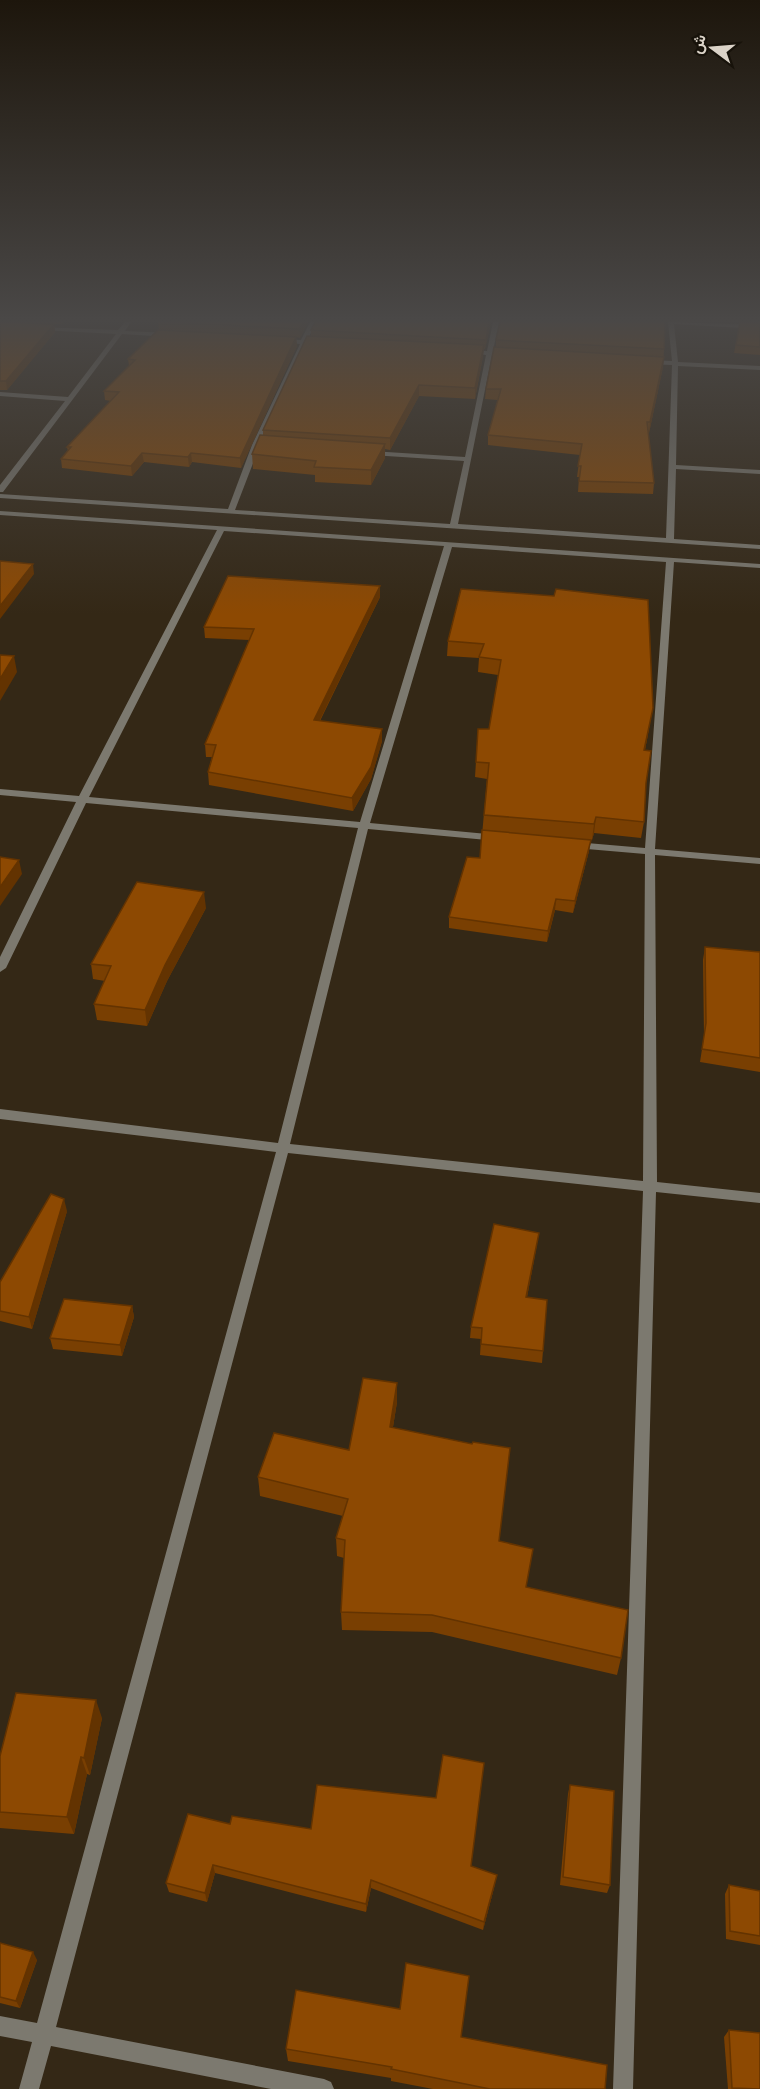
<svg xmlns="http://www.w3.org/2000/svg" width="760" height="2089" font-family="'PT Sans',Vazirmatn,sans-serif">
<style>
.lines{fill:none;stroke-linecap:round;stroke-linejoin:round}
.minor{fill:#7c796f;fill-rule:evenodd}
.wall{fill:#793f02}
.shaded-wall{fill:#633301}
.building{fill:#8d4902;stroke:#633301;stroke-width:1.5}
</style>
<rect width="100%" height="100%" fill="#342816"/>
<g class="lines">
<g class="minor">
<path d="M125 322H131L125 331 170 333 173 335 170 337 122 334 3 492H0V485L65 401 0 396V392L68 397 116 334 40 330 38 327 118 330Z"/>
<path d="M310 322H316L307 341 322 343 319 345 306 344 260 445 235 510 450 524 464 461 371 455 367 453 371 451 465 457 486 355 465 352 468 350 487 351 493 322H499L493 351 511 354 508 356 492 355 458 524 666 538 672 365 648 364 645 362 648 360 672 361 668 322 760 325V329L674 324 678 362 760 366V370L678 366 676 465 760 470V474L676 469 674 539 760 545V549L0 498V494L228 509 252 445 300 344 277 341 280 339 301 340Z"/>
<path d="M0 511 760 564V568L674 562 655 849 760 858V864L655 855 657 1182 760 1193V1203L656 1192 633 2089H613L643 1191 288 1153 56 2027 324 2079 331 2082 334 2089H271L51 2046 39 2089H19L32 2042 0 2036V2016L37 2023 276 1152 0 1119V1109L278 1143 358 828 86 803 6 968 0 972V957L76 802 0 795V789L79 796 217 530 0 515ZM224 531 444 546 360 822 89 797ZM452 547 666 562 645 848 575 842 570 845 575 848 645 854 643 1181 290 1144 368 829 498 841 503 838 498 835 370 823Z"/>
</g>
</g>
<g class="wall">
<path d="M0 322H64L61 324H54L55 332 7 390H0Z"/>
<path d="M158 322H308L300 338 296 337 297 346 241 468 192 462 189 467 144 462 132 476 62 468 61 459 68 451 67 447 111 401 105 400 104 391 129 366 128 359 159 330Z"/>
<path d="M315 322H491L485 349H484L483 356 475 399 419 396 390 450 385 449V458L371 485 315 482V475L253 469 252 454 263 435V430L311 336V330Z"/>
<path d="M740 322H760V355L734 353Z"/>
<path d="M496 340 664 349 663 367 649 433H648L654 483 653 494 578 492 579 477H577L580 455 488 445V435L498 400 485 399 486 389 496 347Z"/>
<path d="M461 589 650 723 645 750V786L644 822 641 838 594 833 592 840H590L589 851 573 913 555 910 547 942 449 928V917L480 858 487 779 475 777 478 729H489L498 675 478 672 479 658 447 656 448 641Z"/>
<path d="M380 597 320 721 382 729V741L371 779 353 811 209 785 208 772 212 757H206L205 744 249 640 205 638 204 627Z"/>
<path d="M206 908 167 981 147 1026 97 1020 94 1004 105 981 93 979 91 964Z"/>
<path d="M705 947 760 952V1072L700 1062 704 1036 703 960Z"/>
<path d="M67 1211 32 1329 0 1321V1282Z"/>
<path d="M537 1244 527 1297 543 1351 542 1363 480 1355 481 1339 470 1338 471 1327Z"/>
<path d="M132 1306 134 1317 122 1356 53 1349 50 1338Z"/>
<path d="M397 1383V1402L393 1427 499 1541 527 1587 621 1658 617 1675 432 1632 342 1630 341 1612 344 1558 337 1556 336 1538 343 1516 260 1496 258 1477 349 1450Z"/>
<path d="M102 1718 90 1775 87 1774 74 1834 0 1828V1756Z"/>
<path d="M570 1785 610 1885 607 1893 560 1885 568 1794Z"/>
<path d="M230 1824 311 1829 471 1866 495 1884 483 1930 371 1888 366 1912 215 1873 207 1902 169 1892 166 1883Z"/>
<path d="M729 1885 760 1891V1945L726 1939 725 1894Z"/>
<path d="M0 1943 37 1960 20 2008 0 2003Z"/>
<path d="M729 2030 760 2089H728L724 2037Z"/>
<path d="M461 2037 605 2089H433L391 2081V2078L288 2061 286 2049Z"/>
</g>
<g class="shaded-wall">
<path d="M303 322H308L300 338 299 329Z"/>
<path d="M489 322H491L485 349 486 340Z"/>
<path d="M54 324 55 332 7 390 6 381Z"/>
<path d="M296 337 297 346 241 468 240 458Z"/>
<path d="M484 345 483 356 475 399V388Z"/>
<path d="M664 357 663 367 649 433 650 422Z"/>
<path d="M419 385V396L390 450V438Z"/>
<path d="M385 444V458L371 485V470Z"/>
<path d="M142 453 144 462 132 476 131 466Z"/>
<path d="M191 453 192 462 189 467 188 457Z"/>
<path d="M33 564 34 574 0 619V606Z"/>
<path d="M380 586V597L314 732V720Z"/>
<path d="M14 656 17 672 0 701V679Z"/>
<path d="M653 708 650 723 642 766 644 750Z"/>
<path d="M382 729V741L371 779 353 811 352 798Z"/>
<path d="M596 817 594 833 592 840 594 824Z"/>
<path d="M591 840 589 851 573 913 575 901Z"/>
<path d="M19 860 22 874 0 906V887Z"/>
<path d="M204 892 206 908 167 981 147 1026 145 1010 165 965Z"/>
<path d="M556 899 555 910 547 942 548 931Z"/>
<path d="M64 1199 67 1211 32 1329 29 1317Z"/>
<path d="M539 1233 537 1244 525 1308 526 1297Z"/>
<path d="M132 1306 134 1317 122 1356 120 1345Z"/>
<path d="M397 1383V1402L390 1445V1427Z"/>
<path d="M96 1700 102 1718 90 1775 84 1758Z"/>
<path d="M81 1757 87 1774 74 1834 67 1817Z"/>
<path d="M213 1865 215 1873 207 1902 205 1893Z"/>
<path d="M497 1875 495 1884 483 1930 484 1922Z"/>
<path d="M371 1880V1888L366 1912V1904Z"/>
<path d="M33 1952 37 1960 20 2008 16 2001Z"/>
</g>
<g class="building">
<path d="M0 322 54 324 6 381H0Z"/>
<path d="M168 322H303L299 329Z"/>
<path d="M315 322H489L486 340 311 330Z"/>
<path d="M500 322H665L664 349 496 340Z"/>
<path d="M740 322 760 323V347L736 345Z"/>
<path d="M158 330 296 337 240 458 191 453 188 457 142 453 131 466 61 459 71 447H67L119 392 104 391 135 360 128 359Z"/>
<path d="M307 336 484 345 475 388 419 385 390 438 263 430Z"/>
<path d="M494 347 664 357 650 422H647L654 483 579 481 581 466H578L582 444 488 435 501 389H486Z"/>
<path d="M260 435 385 444 371 470 314 467 316 461 252 454Z"/>
<path d="M0 561 33 564 0 606Z"/>
<path d="M228 576 380 586 314 720 382 729 371 767 352 798 208 772 216 745 205 744 254 629 204 627Z"/>
<path d="M461 589 554 596 556 589 648 600 653 708 644 750 651 751 646 783 644 822 596 817 594 824 484 815 489 763 476 762 478 729H489L501 660 479 657 484 644 448 641Z"/>
<path d="M0 655 14 656 0 679Z"/>
<path d="M482 830 591 840 575 901 556 899 548 931 449 917 467 857 480 858Z"/>
<path d="M0 857 19 860 0 887Z"/>
<path d="M137 882 204 892 165 965 145 1010 94 1004 111 966 91 964Z"/>
<path d="M705 947 760 952V1058L702 1049 706 1023Z"/>
<path d="M51 1194 64 1199 29 1317 0 1311V1282Z"/>
<path d="M494 1224 539 1233 526 1297 547 1300 543 1351 481 1344 482 1328 471 1327Z"/>
<path d="M64 1299 132 1306 120 1345 50 1338Z"/>
<path d="M363 1378 397 1383 390 1427 472 1444 473 1442 510 1448 499 1541 533 1549 526 1587 628 1610 621 1658 432 1615 341 1612 345 1540 336 1538 348 1499 258 1477 274 1433 349 1450Z"/>
<path d="M16 1693 96 1700 84 1758 81 1757 67 1817 0 1812V1756Z"/>
<path d="M443 1755 484 1763 471 1866 497 1875 484 1922 371 1880 366 1904 213 1865 205 1893 166 1883 188 1814 230 1824 232 1816 311 1829 317 1785 436 1798Z"/>
<path d="M570 1785 614 1791 610 1885 563 1877Z"/>
<path d="M729 1885 760 1891V1936L730 1931Z"/>
<path d="M0 1943 33 1952 16 2001 0 1997Z"/>
<path d="M406 1963 469 1976 461 2037 607 2065 605 2089H490L391 2069 392 2067 286 2049 296 1990 400 2009Z"/>
<path d="M729 2030 760 2033V2089L732 2088Z"/>
</g>
<linearGradient id="sky" x2="0" y2="1"><stop stop-color="#1d160c"/><stop offset="0.52" stop-color="#4a4847"/><stop offset="1" stop-color="#4a4847" stop-opacity="0"/></linearGradient>
<rect width="760" height="614" fill="url(#sky)"/>
<g transform="translate(712 48) rotate(286)" stroke="#17120a" stroke-width="4.5" paint-order="stroke">
<path d="M0-4.5L10 22L0 15L-10 22Z" fill="#dbd3c8"/>
<text y="-9" font-size="16" font-weight="bold" text-anchor="middle" fill="#dbd3c8">ش</text>
</g>
</svg>
